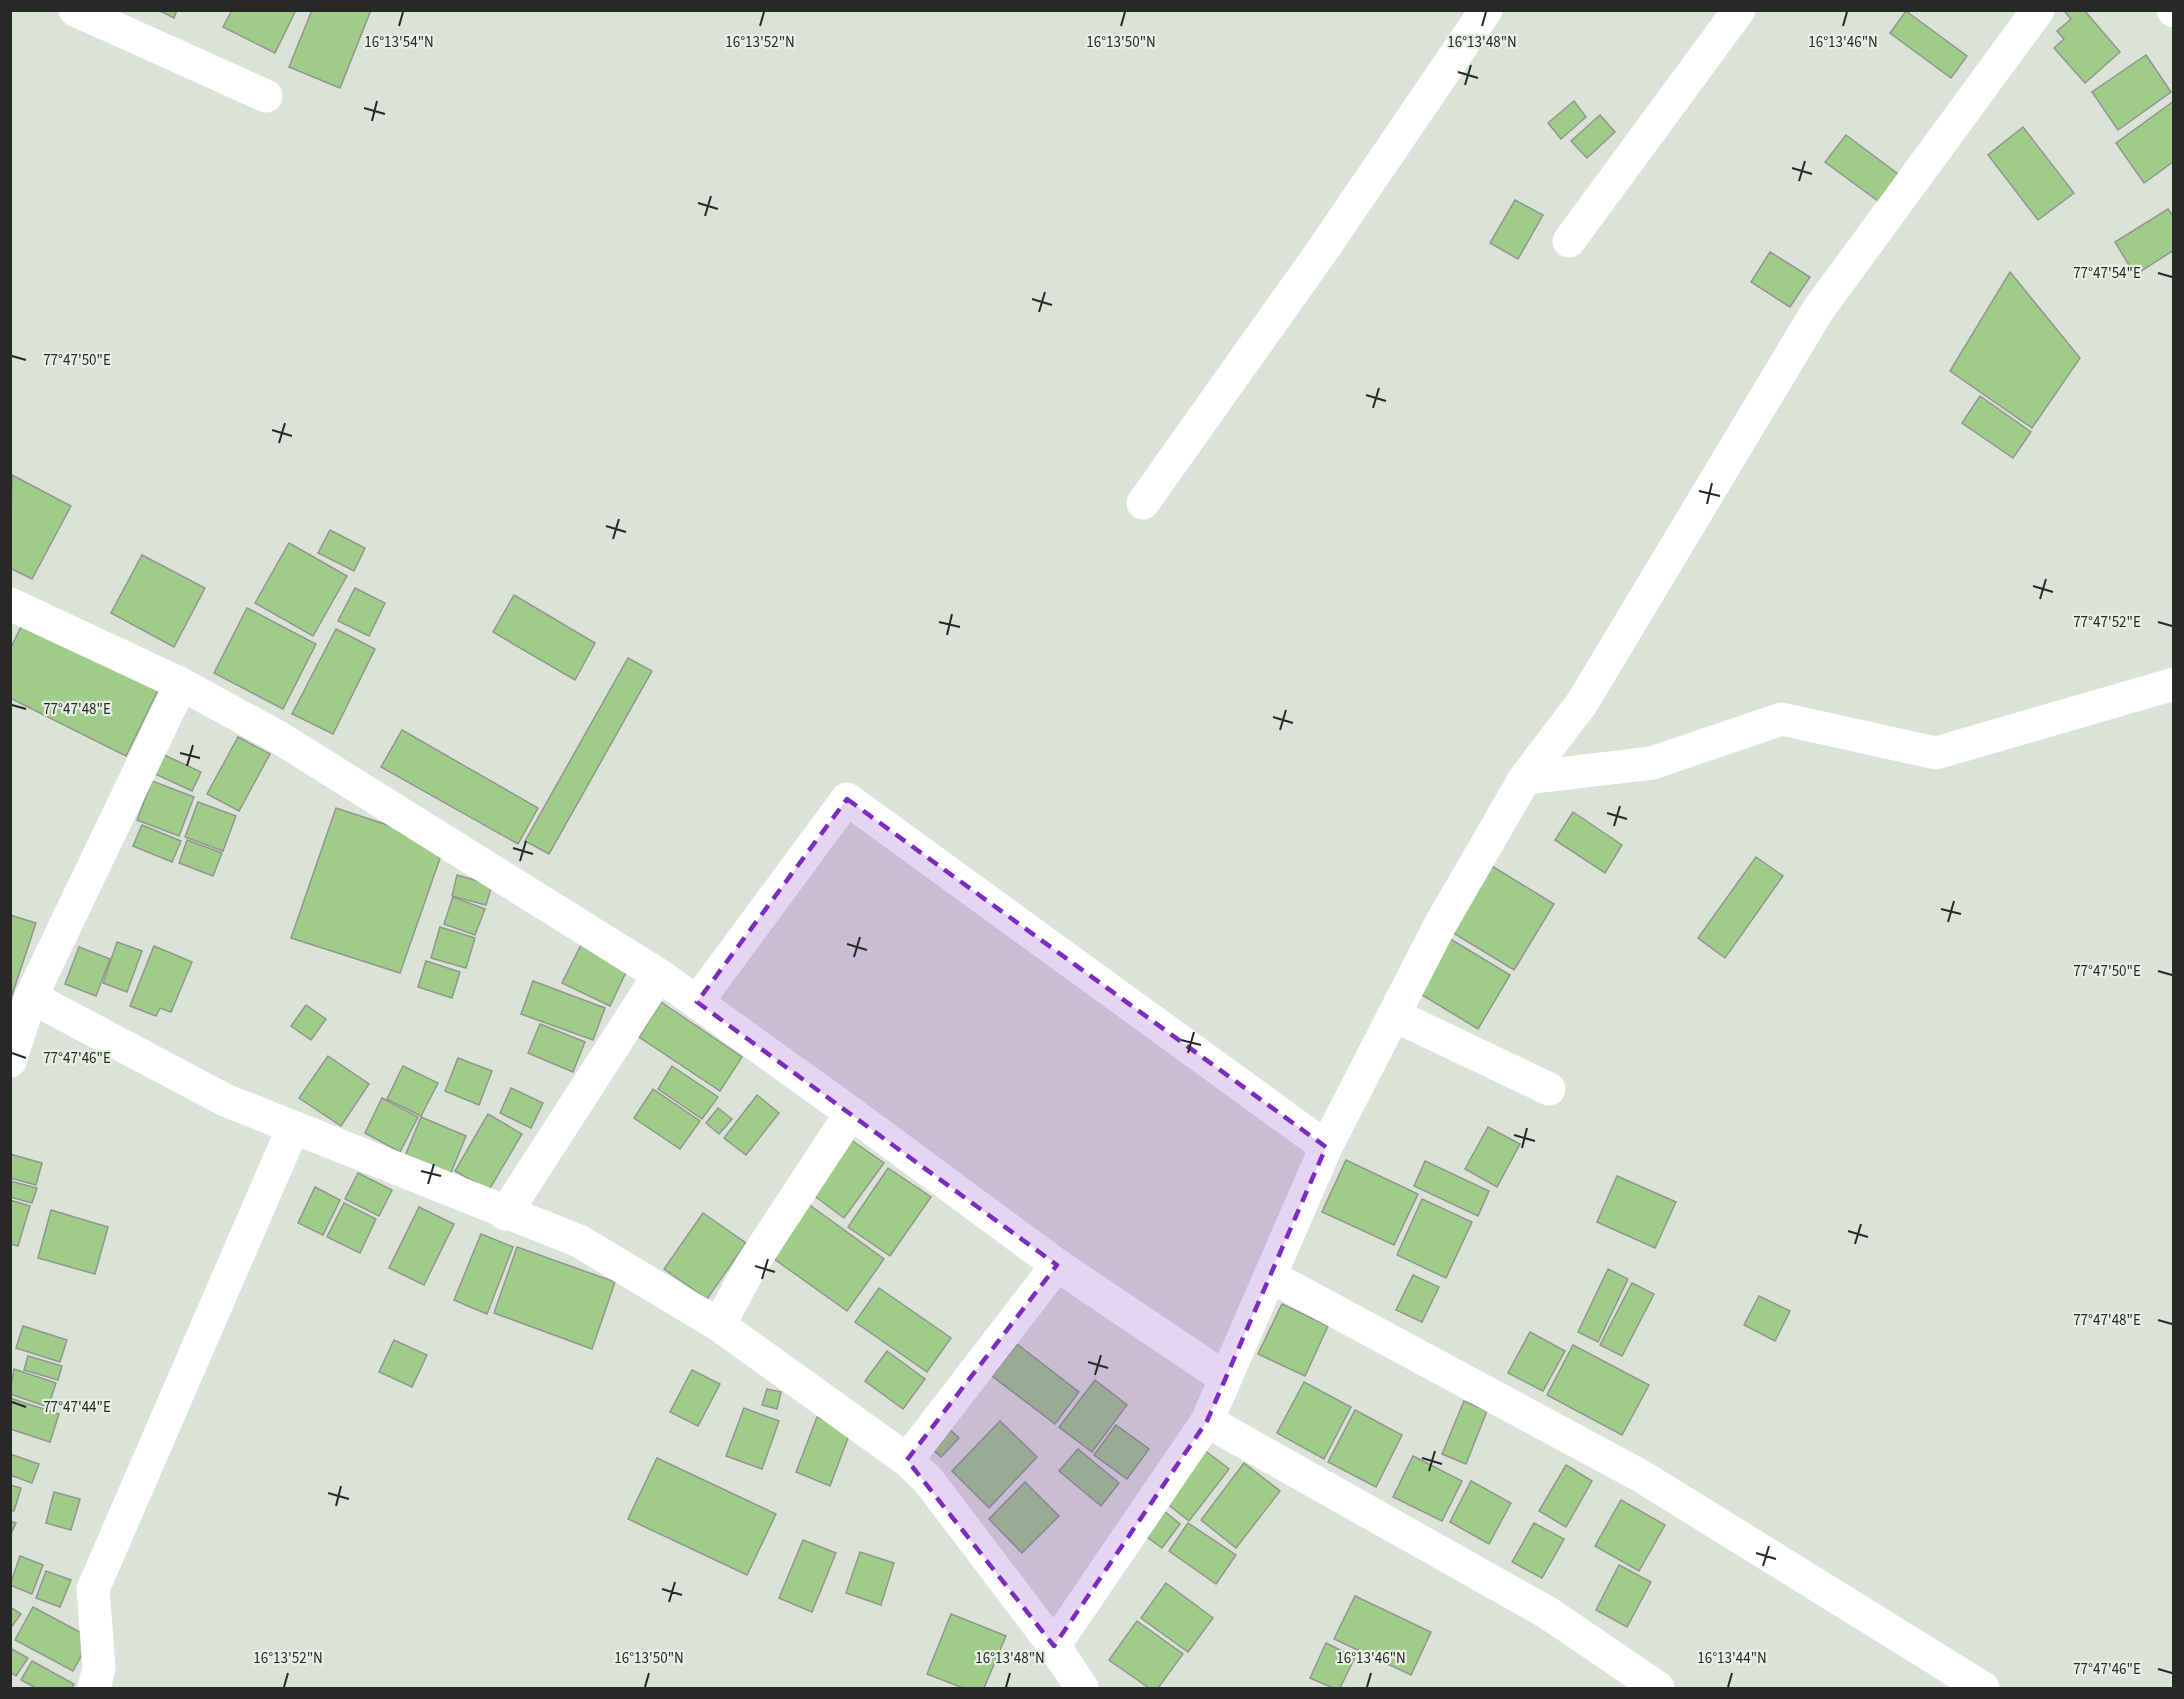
<svg xmlns="http://www.w3.org/2000/svg" width="2184" height="1699" font-family="'Source Sans 3',sans-serif">
<style>
.building{fill:#a0cc89;stroke:#90978d;stroke-width:1.5}
.lines{fill:none;stroke-linecap:round;stroke-linejoin:round}
.minor{stroke:#fff;stroke-width:33}
.marked{fill:#7b2cbf;fill-opacity:0.2;stroke:#7b2cbf;stroke-width:4.5;stroke-dasharray:12 8;stroke-linejoin:round}
.ticks{fill:none;stroke:#262925;stroke-width:2}
.ticks-label{font-size:15px;text-anchor:middle;fill:#262925;stroke:#e8f0e5;stroke-width:4.5;stroke-linejoin:round;paint-order:stroke}
</style>
<rect width="100%" height="100%" fill="#dbe2d8"/>
<g class="building">
<path d="M158 10H177L174 18Z"/>
<path d="M232 10H296L275 53 223 27Z"/>
<path d="M312 10H371L340 88 289 67Z"/>
<path d="M2067 10H2084L2120 52 2085 83 2054 48 2064 39 2057 31 2071 19 2065 12Z"/>
<path d="M1906 11 1967 56 1951 78 1890 33Z"/>
<path d="M2146 55 2171 92 2118 130 2092 92Z"/>
<path d="M1574 101 1586 117 1561 139 1548 123Z"/>
<path d="M2174 101V161L2144 183 2116 143Z"/>
<path d="M1600 115 1615 132 1587 158 1571 141Z"/>
<path d="M2023 127 2074 193 2038 220 1988 155Z"/>
<path d="M1846 135 1898 174 1878 201 1825 162Z"/>
<path d="M1515 200 1543 215 1518 259 1490 243Z"/>
<path d="M2168 209 2174 217V250L2135 275 2115 242Z"/>
<path d="M1770 252 1810 277 1790 307 1751 282Z"/>
<path d="M2010 272 2080 358 2032 428 1950 371Z"/>
<path d="M1980 396 2031 432 2013 458 1962 423Z"/>
<path d="M12 475 71 506 32 579 10 568Z"/>
<path d="M330 530 365 548 354 571 318 553Z"/>
<path d="M289 543 347 576 313 636 255 603Z"/>
<path d="M142 555 205 588 174 647 111 613Z"/>
<path d="M355 588 385 603 369 636 338 621Z"/>
<path d="M514 595 595 643 575 680 493 632Z"/>
<path d="M247 608 316 644 283 709 214 673Z"/>
<path d="M23 623 158 690 126 756 10 698V649Z"/>
<path d="M336 629 375 649 333 734 292 714Z"/>
<path d="M628 658 652 671 549 854 525 841Z"/>
<path d="M402 730 538 808 518 844 381 767Z"/>
<path d="M238 737 270 754 239 811 207 794Z"/>
<path d="M162 754 201 772 192 791 153 773Z"/>
<path d="M152 781 194 797 179 836 137 820Z"/>
<path d="M198 802 236 816 223 851 185 837Z"/>
<path d="M336 808 445 844 400 973 291 938Z"/>
<path d="M1573 812 1622 845 1605 873 1555 840Z"/>
<path d="M142 825 181 841 172 862 133 846Z"/>
<path d="M187 840 222 853 213 876 179 863Z"/>
<path d="M1756 857 1783 876 1725 958 1698 938Z"/>
<path d="M1490 865 1554 904 1514 970 1450 931Z"/>
<path d="M457 875 492 885 486 905 452 896Z"/>
<path d="M453 897 485 909 475 935 444 924Z"/>
<path d="M10 915 36 923 10 1001Z"/>
<path d="M440 927 475 938 466 968 431 958Z"/>
<path d="M1447 937 1510 975 1478 1029 1414 990Z"/>
<path d="M117 942 142 951 127 992 103 983Z"/>
<path d="M581 945 628 968 610 1006 562 983Z"/>
<path d="M154 946 192 962 171 1012 160 1008 156 1016 130 1006Z"/>
<path d="M79 947 110 959 96 996 65 984Z"/>
<path d="M426 961 460 972 452 998 418 987Z"/>
<path d="M533 981 605 1008 593 1040 521 1014Z"/>
<path d="M661 1002 742 1057 720 1091 639 1037Z"/>
<path d="M306 1005 326 1019 311 1040 291 1026Z"/>
<path d="M540 1024 585 1042 573 1072 528 1053Z"/>
<path d="M328 1056 369 1084 341 1126 299 1098Z"/>
<path d="M458 1058 492 1071 479 1105 445 1091Z"/>
<path d="M403 1066 438 1083 421 1116 387 1099Z"/>
<path d="M672 1066 718 1097 702 1119 658 1089Z"/>
<path d="M511 1088 543 1103 531 1128 500 1113Z"/>
<path d="M653 1089 700 1121 680 1149 634 1118Z"/>
<path d="M757 1095 779 1113 746 1155 724 1138Z"/>
<path d="M382 1098 418 1117 400 1152 365 1133Z"/>
<path d="M718 1108 732 1119 719 1134 706 1123Z"/>
<path d="M488 1114 522 1134 489 1190 455 1171Z"/>
<path d="M421 1117 466 1136 450 1175 405 1156Z"/>
<path d="M1488 1127 1520 1144 1497 1187 1465 1169Z"/>
<path d="M847 1137 884 1163 844 1218 808 1191Z"/>
<path d="M10 1154 42 1163 36 1185 10 1178Z"/>
<path d="M1346 1160 1418 1194 1394 1245 1322 1212Z"/>
<path d="M1425 1161 1489 1191 1478 1216 1414 1186Z"/>
<path d="M888 1168 931 1197 890 1256 848 1227Z"/>
<path d="M358 1173 392 1190 379 1216 345 1199Z"/>
<path d="M1617 1176 1676 1202 1655 1248 1597 1222Z"/>
<path d="M10 1181 37 1188 32 1203 10 1197Z"/>
<path d="M315 1187 340 1200 323 1235 298 1223Z"/>
<path d="M800 1198 884 1259 847 1311 763 1251Z"/>
<path d="M1422 1199 1472 1222 1446 1278 1397 1255Z"/>
<path d="M10 1200 30 1206 18 1246 10 1244Z"/>
<path d="M344 1203 376 1219 360 1253 327 1237Z"/>
<path d="M419 1207 454 1224 424 1285 389 1268Z"/>
<path d="M51 1210 108 1227 95 1274 38 1258Z"/>
<path d="M703 1213 746 1243 707 1299 664 1269Z"/>
<path d="M481 1234 513 1247 487 1314 454 1300Z"/>
<path d="M517 1247 615 1282 592 1349 494 1313Z"/>
<path d="M1608 1269 1628 1279 1598 1342 1578 1332Z"/>
<path d="M1413 1275 1439 1287 1422 1322 1396 1310Z"/>
<path d="M1632 1283 1654 1294 1622 1356 1600 1345Z"/>
<path d="M879 1288 951 1338 927 1372 855 1322Z"/>
<path d="M1759 1296 1790 1311 1775 1341 1744 1325Z"/>
<path d="M1282 1304 1328 1326 1305 1376 1258 1354Z"/>
<path d="M23 1326 67 1340 60 1362 16 1348Z"/>
<path d="M1530 1332 1565 1351 1543 1391 1508 1373Z"/>
<path d="M394 1340 427 1355 412 1387 379 1372Z"/>
<path d="M1017 1344 1079 1392 1055 1424 992 1376Z"/>
<path d="M1573 1345 1649 1385 1622 1435 1547 1395Z"/>
<path d="M887 1351 925 1379 903 1409 865 1381Z"/>
<path d="M28 1356 62 1366 58 1380 24 1370Z"/>
<path d="M14 1369 56 1383 48 1407 10 1394Z"/>
<path d="M692 1370 720 1384 698 1426 670 1412Z"/>
<path d="M1095 1380 1127 1405 1092 1452 1059 1427Z"/>
<path d="M1304 1382 1351 1407 1324 1459 1277 1433Z"/>
<path d="M767 1389 781 1392 777 1409 762 1405Z"/>
<path d="M10 1398 59 1414 50 1442 10 1429Z"/>
<path d="M1464 1401 1487 1411 1466 1464 1442 1454Z"/>
<path d="M744 1408 779 1421 762 1469 726 1456Z"/>
<path d="M1355 1410 1402 1435 1376 1487 1328 1462Z"/>
<path d="M817 1417 851 1430 830 1486 796 1472Z"/>
<path d="M1000 1421 1037 1457 989 1508 952 1471Z"/>
<path d="M1116 1425 1149 1449 1127 1479 1094 1455Z"/>
<path d="M946 1426 959 1438 941 1457 928 1445Z"/>
<path d="M1199 1446 1229 1469 1189 1521 1160 1498Z"/>
<path d="M1078 1449 1119 1483 1101 1506 1059 1471Z"/>
<path d="M10 1454 39 1464 32 1483 10 1475Z"/>
<path d="M1413 1456 1462 1481 1442 1521 1393 1497Z"/>
<path d="M657 1458 776 1514 747 1575 628 1519Z"/>
<path d="M1244 1463 1280 1491 1236 1548 1201 1520Z"/>
<path d="M1566 1465 1592 1481 1566 1527 1539 1511Z"/>
<path d="M1471 1481 1511 1503 1489 1544 1450 1522Z"/>
<path d="M1025 1482 1059 1516 1022 1553 989 1519Z"/>
<path d="M10 1485 21 1488 14 1511 10 1510Z"/>
<path d="M54 1492 80 1499 71 1530 46 1523Z"/>
<path d="M1621 1500 1665 1525 1639 1571 1595 1546Z"/>
<path d="M1159 1507 1180 1524 1162 1548 1140 1532Z"/>
<path d="M10 1521 16 1523 10 1536Z"/>
<path d="M1188 1523 1236 1555 1216 1584 1169 1551Z"/>
<path d="M1534 1523 1564 1539 1542 1578 1512 1562Z"/>
<path d="M803 1540 836 1553 812 1612 779 1598Z"/>
<path d="M860 1552 894 1563 881 1605 846 1593Z"/>
<path d="M20 1556 43 1565 32 1594 10 1585Z"/>
<path d="M1619 1565 1651 1582 1627 1627 1596 1610Z"/>
<path d="M46 1571 71 1580 60 1607 36 1598Z"/>
<path d="M1166 1583 1213 1618 1188 1652 1141 1618Z"/>
<path d="M1355 1596 1431 1632 1411 1675 1334 1639Z"/>
<path d="M10 1607 21 1614 10 1629Z"/>
<path d="M33 1607 91 1638 73 1671 15 1640Z"/>
<path d="M951 1614 1006 1636 984 1688H963L927 1674Z"/>
<path d="M1137 1621 1183 1654 1158 1688H1149L1109 1660Z"/>
<path d="M1326 1643 1355 1657 1340 1688H1333L1310 1678Z"/>
<path d="M10 1648 28 1658 16 1676 10 1672Z"/>
<path d="M32 1661 74 1684 72 1688H36L21 1680Z"/>
</g>
<g class="lines">
<g class="minor">
<path d="M75 10 266 96"/>
<path d="M2173 10 2174 11"/>
<path d="M1569 241 1739 10"/>
<path d="M1143 503 1324 248 1486 10"/>
<path d="M10 604 181 684 278 737 659 975 851 1113 752 1264 719 1325 907 1460 928 1480 1054 1646 1082 1688"/>
<path d="M181 684 31 997 225 1100 579 1241 719 1325"/>
<path d="M1525 778 1652 763 1782 719 1936 753 2174 684"/>
<path d="M697 1002 847 799 1326 1147"/>
<path d="M1394 1015 1549 1089"/>
<path d="M10 1061 31 997"/>
<path d="M851 1113 1057 1265 1225 1378"/>
<path d="M505 1214 659 975"/>
<path d="M1270 1276 1641 1476 1983 1688"/>
<path d="M1207 1421 1548 1613 1658 1688"/>
<path d="M907 1460 1057 1265"/>
<path d="M1054 1646 1207 1421 1326 1147 1440 925 1525 778 1582 703 1818 310 2038 10"/>
<path d="M94 1688 99 1668 93 1589 293 1128"/>
</g>
</g>
<path class="marked" d="M847 799 1326 1147 1207 1421 1054 1646 907 1460 1057 1265 697 1002Z"/>
<path class="ticks" d="M399 26 403 12M760 26 764 12M1121 26 1125 12M1482 26 1486 12M1843 26 1847 12M1458 72 1478 78M1465 85 1471 65M364 108 385 114M372 121 377 101M1792 168 1812 174M1799 181 1805 161M698 203 718 209M705 216 711 196M2158 273 2172 277M1032 299 1052 305M1039 312 1045 292M12 356 26 360M1366 395 1386 401M1373 408 1379 388M272 430 292 436M279 443 285 423M1699 491 1720 496M1707 504 1712 483M606 526 626 532M613 539 619 519M2033 586 2053 592M2040 599 2046 579M939 622 960 627M2158 622 2172 626M947 635 952 614M12 705 26 709M1273 717 1293 723M1280 730 1286 710M180 753 200 758M187 766 193 745M1607 813 1627 819M1614 826 1620 806M513 848 533 854M520 861 526 841M1941 909 1961 914M1948 922 1954 901M847 944 867 950M854 957 860 937M2158 971 2172 975M1181 1040 1201 1045M12 1053 26 1058M1188 1053 1194 1032M1514 1135 1535 1141M1522 1148 1527 1128M421 1171 441 1176M428 1184 434 1164M1848 1231 1868 1237M1855 1244 1861 1224M755 1266 775 1272M762 1279 768 1259M2158 1320 2172 1324M1088 1362 1108 1368M1095 1375 1101 1355M12 1402 26 1407M1422 1458 1442 1464M1429 1471 1435 1451M328 1493 349 1499M336 1506 341 1486M1756 1553 1776 1559M1763 1566 1769 1546M662 1589 682 1595M669 1602 675 1582M2158 1669 2172 1673M284 1687 288 1673M645 1687 649 1673M1006 1687 1010 1673M1367 1687 1371 1673M1728 1687 1732 1673"/>
<g class="ticks-label">
<text x="399" y="47">16°13'54"N</text>
<text x="760" y="47">16°13'52"N</text>
<text x="1121" y="47">16°13'50"N</text>
<text x="1482" y="47">16°13'48"N</text>
<text x="1843" y="47">16°13'46"N</text>
<text x="2107" y="278">77°47'54"E</text>
<text x="77" y="365">77°47'50"E</text>
<text x="2107" y="627">77°47'52"E</text>
<text x="77" y="714">77°47'48"E</text>
<text x="2107" y="976">77°47'50"E</text>
<text x="77" y="1063">77°47'46"E</text>
<text x="2107" y="1325">77°47'48"E</text>
<text x="77" y="1412">77°47'44"E</text>
<text x="288" y="1663">16°13'52"N</text>
<text x="649" y="1663">16°13'50"N</text>
<text x="1010" y="1663">16°13'48"N</text>
<text x="1371" y="1663">16°13'46"N</text>
<text x="1732" y="1663">16°13'44"N</text>
<text x="2107" y="1674">77°47'46"E</text>
</g>
<rect width="2184" height="1699" fill="none" stroke="#262925" stroke-width="24"/>
</svg>
